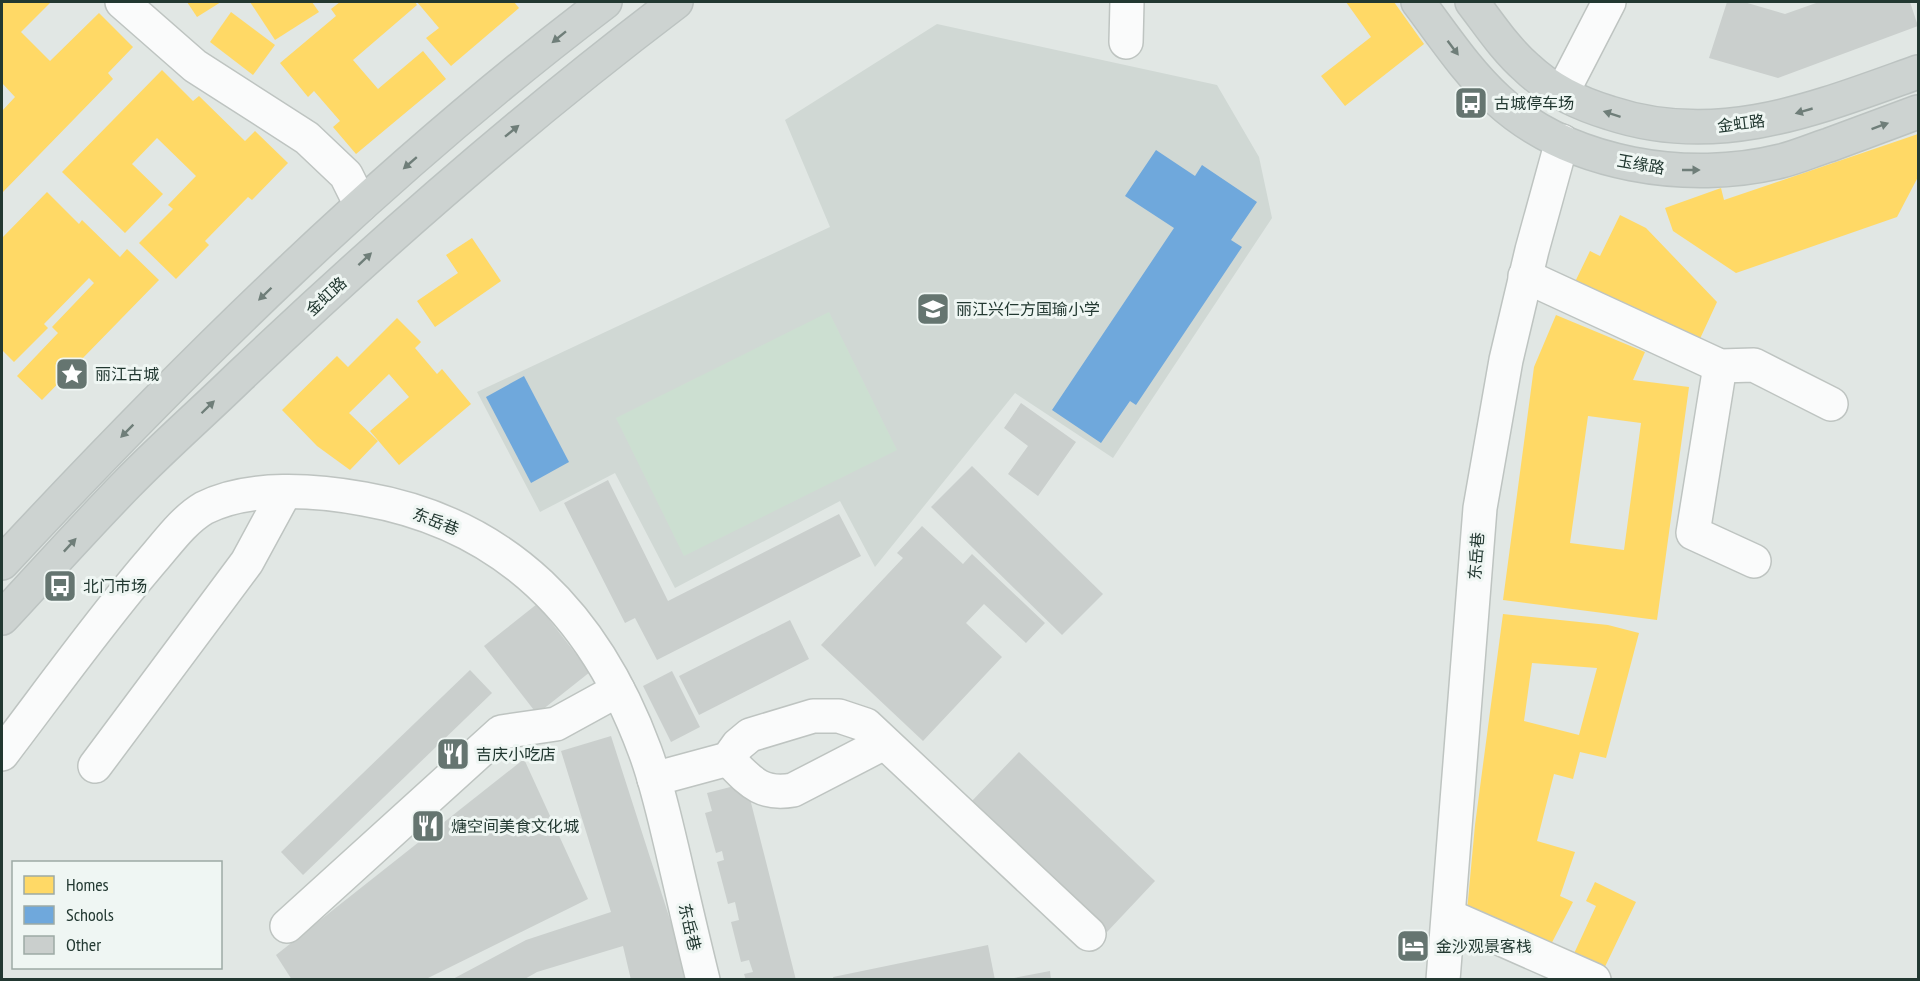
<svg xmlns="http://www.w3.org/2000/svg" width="1920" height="981" font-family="'PT Sans Narrow','Noto Sans SC',sans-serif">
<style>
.built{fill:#d0d8d4}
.green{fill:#ccdfd1}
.homes{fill:#ffd966;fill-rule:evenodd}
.schools{fill:#6fa8dc}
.building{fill:#cacfcd}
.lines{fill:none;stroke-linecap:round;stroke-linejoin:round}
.minor-casing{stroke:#bec4c1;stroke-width:36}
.major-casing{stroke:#bcc3c1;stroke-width:36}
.minor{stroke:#fafbfb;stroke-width:33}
.major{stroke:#cdd3d1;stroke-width:33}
.oneway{fill:#6f7e79}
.labels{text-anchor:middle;stroke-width:6;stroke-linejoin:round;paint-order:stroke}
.poi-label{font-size:16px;fill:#223831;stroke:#eff6f3;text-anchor:start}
.street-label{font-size:16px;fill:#223831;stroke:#eff6f3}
</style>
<rect width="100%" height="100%" fill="#e1e7e4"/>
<path class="built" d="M937 24 1217 85 1259 157 1272 218 1113 458 1015 393 875 567 840 501 675 588 615 473 540 512 477 392 830 227 785 120Z"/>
<path class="green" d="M829 312 897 450 684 556 616 418Z"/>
<g class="homes">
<path d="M2 2H51L21 32 50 61 99 13 133 47 108 73 113 79 2 193V111L15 97 2 83Z"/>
<path d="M187 2H221L197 17Z"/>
<path d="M250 2H312L319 12 275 40Z"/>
<path d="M340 2H415L417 5 353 60 378 89 423 51 446 79 356 154 333 127 340 121 314 91 308 97 280 63 336 16 331 9Z"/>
<path d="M417 2H514L519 8 451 66 426 38 439 28Z"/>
<path d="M1346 2H1394L1424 44 1345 106 1321 76 1371 37Z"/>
<path d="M231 12 275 45 253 75 210 42Z"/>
<path d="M162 70 193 101 199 96 245 141 255 131 288 163 252 200 248 197 205 241 209 245 176 279 139 243 173 209 168 205 196 176 157 138 132 164 163 194 125 233 62 172Z"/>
<path d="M1918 134V177L1897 217 1736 273 1673 231 1665 208 1721 188 1724 200Z"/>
<path d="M47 192 79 224 82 220 120 257 127 249 159 280 42 400 17 376 58 333 52 327 94 283 89 278 44 324 48 328 14 362 2 350V238Z"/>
<path d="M1620 215 1646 228 1717 302 1698 343 1574 284 1590 251 1600 256Z"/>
<path d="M472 238 501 281 435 327 417 301 458 273 446 255Z"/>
<path d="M1556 315 1645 352 1633 380 1689 387 1657 620 1503 600 1534 367ZM1588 416 1641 423 1624 550 1570 543Z"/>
<path d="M397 318 421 342 415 348 437 374 442 369 471 404 399 465 370 431 409 397 389 374 349 413 378 441 350 470 317 446 282 410 337 356 348 367Z"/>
<path d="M1503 614 1608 625 1639 633 1606 758 1580 752 1573 779 1554 774 1537 841 1575 852 1560 896 1573 902 1547 952 1467 911 1475 825ZM1532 663 1597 668 1579 735 1524 721Z"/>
<path d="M1595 882 1636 902 1601 975 1571 960 1596 906 1586 901Z"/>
</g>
<g class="schools">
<path d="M1156 150 1195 176 1202 165 1257 202 1231 240 1242 247 1136 405 1130 401 1101 443 1052 410 1174 228 1125 196Z"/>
<path d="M524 376 569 462 531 483 486 397Z"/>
</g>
<g class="building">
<path d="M1727 2H1744L1785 14 1819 2H1910L1918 26 1778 78 1709 58Z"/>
<path d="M1021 403 1076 442 1038 496 1008 474 1028 446 1004 428Z"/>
<path d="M972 466 1103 594 1062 635 931 507Z"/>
<path d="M608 480 668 601 839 514 861 556 657 660 635 618 625 623 564 503Z"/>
<path d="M922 526 963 564 972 554 1045 623 1026 643 984 604 966 623 1002 657 923 741 821 645 903 558 897 553Z"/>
<path d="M537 604 590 672 537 714 484 646Z"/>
<path d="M790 620 809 659 699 715 679 676Z"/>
<path d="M470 670 492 693 303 875 281 852Z"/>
<path d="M672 671 700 727 671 742 643 686Z"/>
<path d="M611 736 674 932 686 980H631L623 946 537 972 523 980H451L526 940 611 912 561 751Z"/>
<path d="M1019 752 1155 881 1107 932 970 803Z"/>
<path d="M524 759 588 899 424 980H292L276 955Z"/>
<path d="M746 783 796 980H746L744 974 753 972 749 960 741 962 731 922 739 920 735 902 728 904 717 862 724 860 722 851 716 853 705 813 712 811 707 793Z"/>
<path d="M988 945 995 980H834L833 977Z"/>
<path d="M1050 971 1051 980H1014V978Z"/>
</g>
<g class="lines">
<defs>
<g id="minor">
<path d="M122 2 195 66 307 138 346 175 361 205"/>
<path d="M1126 42 1127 2"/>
<path d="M1562 93 1609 2"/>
<path d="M1525 276 1720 366 1754 365 1831 404"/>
<path d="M1720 366 1693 533 1754 561"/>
<path d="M2 754C50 691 97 625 149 564 166 545 182 521 204 508 249 485 316 490 364 499 508 524 596 618 645 751 657 783 664 816 672 849 682 892 692 936 703 980"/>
<path d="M728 759C749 780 760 796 793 790L884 743"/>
<path d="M95 766 247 562 285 492"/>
<path d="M654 779 728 759 738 745 750 735 813 716H839L866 725 1089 934"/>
<path d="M1449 916 1594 980"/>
<path d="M287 926 501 732 556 724 618 690"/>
<path d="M1443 980 1480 508 1506 360 1532 250 1562 141"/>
</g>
<g id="major">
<path d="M1418 2C1443 35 1467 72 1498 100 1570 166 1689 184 1781 161 1797 157 1813 150 1829 145 1859 134 1889 123 1918 112"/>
<path d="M1472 2C1489 24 1505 49 1527 68 1550 90 1580 104 1610 113 1719 149 1817 108 1918 72"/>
<path d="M2 563C189 362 386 168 605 2"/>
<path d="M2 618C43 574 84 528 127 484 163 447 203 412 240 376 379 244 523 118 676 2"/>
</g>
</defs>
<use href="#minor" class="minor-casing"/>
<use href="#major" class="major-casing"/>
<use href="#minor" class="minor"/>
<use href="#major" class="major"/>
</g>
<defs><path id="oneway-solid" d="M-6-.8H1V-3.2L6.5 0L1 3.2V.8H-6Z" transform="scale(1.5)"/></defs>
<g class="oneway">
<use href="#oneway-solid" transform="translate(559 37) rotate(141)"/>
<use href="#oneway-solid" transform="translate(1453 48) rotate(53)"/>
<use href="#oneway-solid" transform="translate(1804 111) rotate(164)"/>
<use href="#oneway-solid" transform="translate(1612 114) rotate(-162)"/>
<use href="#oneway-solid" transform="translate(1880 126) rotate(-20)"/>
<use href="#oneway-solid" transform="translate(512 131) rotate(-39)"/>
<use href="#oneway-solid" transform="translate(410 163) rotate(139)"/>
<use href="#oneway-solid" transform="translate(1691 170)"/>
<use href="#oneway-solid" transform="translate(365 259) rotate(-43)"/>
<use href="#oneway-solid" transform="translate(265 294) rotate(136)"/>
<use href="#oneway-solid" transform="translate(208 407) rotate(-44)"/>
<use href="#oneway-solid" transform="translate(127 431) rotate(135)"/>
<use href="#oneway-solid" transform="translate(70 545) rotate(-47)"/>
</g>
<defs>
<symbol id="bus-square" viewBox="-11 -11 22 22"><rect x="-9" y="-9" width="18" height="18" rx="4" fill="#657570" stroke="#eff6f3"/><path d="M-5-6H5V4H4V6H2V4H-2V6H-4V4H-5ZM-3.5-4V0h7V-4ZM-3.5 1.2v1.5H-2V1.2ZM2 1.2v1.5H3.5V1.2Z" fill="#fff"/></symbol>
<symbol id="school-square" viewBox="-11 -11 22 22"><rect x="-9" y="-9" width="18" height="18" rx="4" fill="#657570" stroke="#eff6f3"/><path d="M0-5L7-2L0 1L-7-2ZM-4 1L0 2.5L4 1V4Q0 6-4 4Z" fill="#fff"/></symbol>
<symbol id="sight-square" viewBox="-11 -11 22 22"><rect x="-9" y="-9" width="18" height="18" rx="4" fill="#657570" stroke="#eff6f3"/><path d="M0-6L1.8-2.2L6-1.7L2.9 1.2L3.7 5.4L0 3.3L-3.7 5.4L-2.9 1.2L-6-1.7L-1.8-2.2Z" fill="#fff"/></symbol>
<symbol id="restaurant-square" viewBox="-11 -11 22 22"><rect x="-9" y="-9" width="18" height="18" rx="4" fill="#657570" stroke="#eff6f3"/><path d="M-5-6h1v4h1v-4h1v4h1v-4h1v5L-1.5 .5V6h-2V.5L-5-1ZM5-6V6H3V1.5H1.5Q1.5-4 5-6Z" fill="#fff"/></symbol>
<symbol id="hotel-square" viewBox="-11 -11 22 22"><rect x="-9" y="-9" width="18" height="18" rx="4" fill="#657570" stroke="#eff6f3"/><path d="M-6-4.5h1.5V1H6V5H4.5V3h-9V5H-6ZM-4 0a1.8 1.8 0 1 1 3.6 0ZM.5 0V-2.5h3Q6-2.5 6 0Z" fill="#fff"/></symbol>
</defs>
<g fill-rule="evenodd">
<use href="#bus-square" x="1452" y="84" width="38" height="38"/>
<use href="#school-square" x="914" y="290" width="38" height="38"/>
<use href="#sight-square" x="53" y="355" width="38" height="38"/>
<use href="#bus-square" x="41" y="567" width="38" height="38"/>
<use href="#restaurant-square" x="434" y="735" width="38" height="38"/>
<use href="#restaurant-square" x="409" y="807" width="38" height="38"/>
<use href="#hotel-square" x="1394" y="927" width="38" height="38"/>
</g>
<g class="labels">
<g class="poi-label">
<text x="1494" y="109">古城停车场</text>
<text x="956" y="315">丽江兴仁方国瑜小学</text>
<text x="95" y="380">丽江古城</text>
<text x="83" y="592">北门市场</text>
<text x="476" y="760">吉庆小吃店</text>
<text x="451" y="832">煻空间美食文化城</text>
<text x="1436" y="952">金沙观景客栈</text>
</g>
<g class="street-label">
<text transform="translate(1741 123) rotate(-7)" y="6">金虹路</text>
<text transform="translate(1641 164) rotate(10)" y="6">玉缘路</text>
<text transform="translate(326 296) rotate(-43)" y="6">金虹路</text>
<text transform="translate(436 521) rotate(21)" y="6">东岳巷</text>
<text transform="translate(1476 556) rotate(-86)" y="6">东岳巷</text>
<text transform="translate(690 927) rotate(77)" y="6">东岳巷</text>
</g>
</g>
<rect width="1920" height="981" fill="none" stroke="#223831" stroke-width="6"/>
<rect x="12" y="861" width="210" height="108" fill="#eff6f3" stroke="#9daaa5" stroke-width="1.5"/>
<rect x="24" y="876" width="30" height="18" fill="#ffd966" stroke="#9daaa5" stroke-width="1.5"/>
<text x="66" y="891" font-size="18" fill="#223831">Homes</text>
<rect x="24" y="906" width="30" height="18" fill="#6fa8dc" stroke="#9daaa5" stroke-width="1.5"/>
<text x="66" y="921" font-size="18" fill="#223831">Schools</text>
<rect x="24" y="936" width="30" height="18" fill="#cacfcd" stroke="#9daaa5" stroke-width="1.5"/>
<text x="66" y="951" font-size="18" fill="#223831">Other</text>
</svg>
